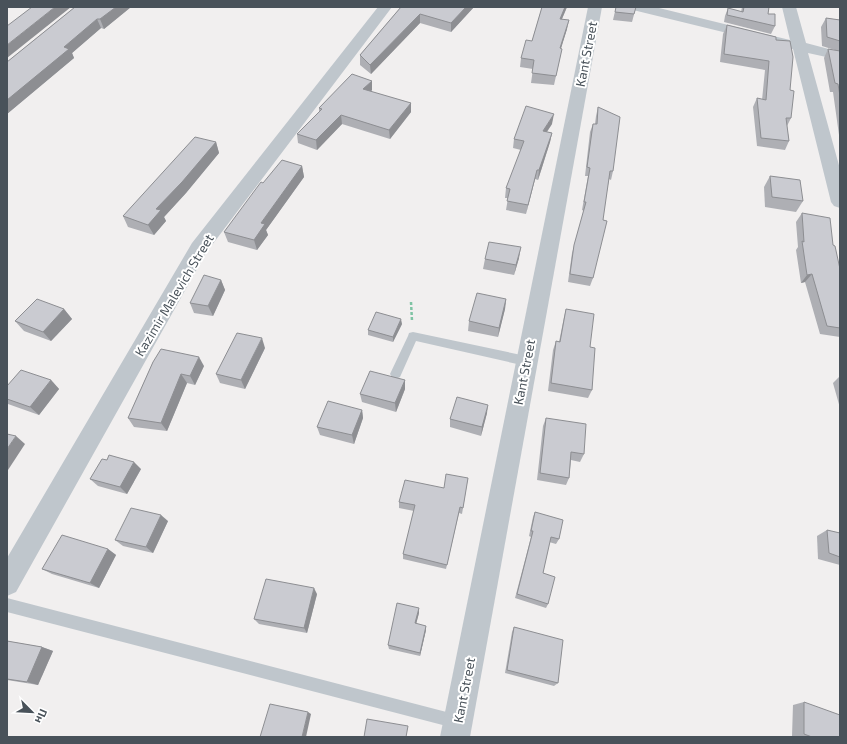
<svg xmlns="http://www.w3.org/2000/svg" width="847" height="744" font-family="'Exo 2',sans-serif">
<style>
.lines{fill:none;stroke-linecap:round;stroke-linejoin:round}
.path{stroke:#7fc3a4;stroke-width:2.5;stroke-dasharray:3 2;stroke-linecap:butt}
.lane{fill:#bfc6cc;fill-rule:evenodd}
.street{fill:#bfc6cc;fill-rule:evenodd}
.wall{fill:#aeafb4}
.shaded-wall{fill:#8d8e92}
.building{fill:#cacbd1;stroke:#8d8e92}
.labels{text-anchor:middle;stroke-width:4;stroke-linejoin:round;paint-order:stroke}
.street-label{font-size:13px;fill:#49525a;stroke:#fff}
</style>
<rect width="100%" height="100%" fill="#f1efef"/>
<g class="lines">
<path class="path" d="M411 302 412 321"/>
<g class="lane">
<path d="M413 332 526 356 530 358 531 361 530 364 526 366 416 341 400 377 396 379 392 377 390 374 408 336 409 333Z"/>
<path d="M7 598 458 715 463 717 465 722 463 727 458 729 7 612Z"/>
</g>
<g class="street">
<path d="M378 7H392L206 253 16 592 7 596V558L192 243Z"/>
<path d="M588 7H602L470 737H440Z"/>
<path d="M631 7H655L790 40 782 7H796L806 43 840 52V60L808 53 840 169V208L834 206 831 202 793 49 633 10Z"/>
</g>
</g>
<g class="wall">
<path d="M75 7H131L104 29 101 28 72 53 74 58 7 114V62Z"/>
<path d="M401 7H474L451 32 420 23 371 74 360 65V55Z"/>
<path d="M542 7H567L562 19 567 29 561 48 560 58 554 85 531 83 533 69 520 67 521 58 532 41Z"/>
<path d="M616 7H636L632 22 613 20Z"/>
<path d="M742 7H769L768 14 775 26 771 34 724 22 725 16 728 8 741 12Z"/>
<path d="M826 18 840 20V135H839L833 92H830L824 58 828 49 838 51 822 46 821 27Z"/>
<path d="M727 25 776 40 790 90 791 118 787 126 789 141 785 150 757 146 753 107 757 98 762 100 765 70 720 62 723 34Z"/>
<path d="M372 81V90L371 92 411 103V112L390 139 342 124 317 150 298 143 297 134 319 112V108Z"/>
<path d="M598 107 613 171 611 180 609 179 593 278 590 286 568 282 572 253 584 211 582 210 588 176H585L590 132 593 124H595L596 116Z"/>
<path d="M552 124 547 132 552 133 550 142 538 180 535 179 526 214 506 210 508 198H505L506 188 521 150 513 148 514 139Z"/>
<path d="M216 142 219 153 186 193 164 217 166 221 154 235 128 227 123 216Z"/>
<path d="M302 166 304 177 266 230 268 235 257 250 228 242 224 232 263 183Z"/>
<path d="M770 176 803 201 796 212 765 207 764 187Z"/>
<path d="M802 213 833 245 840 269V337L820 334 805 282 801 283 796 250 798 247 796 222Z"/>
<path d="M519 258 514 275 483 269 485 259Z"/>
<path d="M221 280 225 290 213 316 194 313 190 303Z"/>
<path d="M506 299 505 309 498 337 468 331 469 321Z"/>
<path d="M64 309 72 319 51 341 24 331 15 321Z"/>
<path d="M566 309 590 347 592 390 588 398 548 391 553 350 556 341 559 342 564 317Z"/>
<path d="M402 324 393 342 368 335V330Z"/>
<path d="M265 348 245 389 220 383 216 374Z"/>
<path d="M153 362 204 366 195 385 187 383 167 431 134 427 128 418Z"/>
<path d="M840 376V408L833 383Z"/>
<path d="M51 380 59 389 39 415 8 404 7 403V386Z"/>
<path d="M405 380V389L396 412 362 402 360 394Z"/>
<path d="M362 410 363 418 354 444 320 435 317 427Z"/>
<path d="M487 413 481 436 450 427V419Z"/>
<path d="M546 418 584 454 580 462 571 460 569 478 566 485 537 480 543 426Z"/>
<path d="M141 469 127 494 98 486 90 479Z"/>
<path d="M468 478 462 514 459 513 446 569 403 559V554L414 511 399 508V502L444 488Z"/>
<path d="M535 512 559 539 556 544 549 542 543 573 548 604 546 608 515 598 531 537 529 536 533 517Z"/>
<path d="M168 521 153 553 123 546 115 540Z"/>
<path d="M827 530 840 533V565L818 559 817 536Z"/>
<path d="M108 549 116 555 99 588 52 574 42 569Z"/>
<path d="M317 594 307 633 259 624 254 619Z"/>
<path d="M419 613 416 624 426 626V630L420 656 389 649 388 645Z"/>
<path d="M514 627 558 683 554 686 505 673 512 632Z"/>
<path d="M7 641 42 647 53 651 38 685 7 680Z"/>
<path d="M804 702 840 737H796L792 736 793 705Z"/>
</g>
<g class="shaded-wall">
<path d="M55 7H71L7 58V45Z"/>
<path d="M116 7H131L104 29 100 19Z"/>
<path d="M466 7H474L451 32V23Z"/>
<path d="M565 7H567L558 28 560 19Z"/>
<path d="M420 14V23L371 74 370 65Z"/>
<path d="M97 19 101 28 72 53 74 58 7 114V100L64 47Z"/>
<path d="M569 20 567 29 558 58 560 48Z"/>
<path d="M372 81V90L363 98V89Z"/>
<path d="M411 103V112L390 139 389 130Z"/>
<path d="M554 114 552 124 541 140 543 131Z"/>
<path d="M341 115 342 124 317 150 316 140Z"/>
<path d="M552 133 550 142 538 180 539 170Z"/>
<path d="M216 142 219 153 186 193 164 217 166 221 154 235 148 225 156 209Z"/>
<path d="M302 166 304 177 266 230 268 235 257 250 254 240 261 223Z"/>
<path d="M537 170 535 179 526 214 528 205Z"/>
<path d="M521 247 519 258 514 275 516 265Z"/>
<path d="M812 274 805 282 801 283 807 275Z"/>
<path d="M221 280 225 290 213 316 208 306Z"/>
<path d="M506 299 505 309 498 337 499 328Z"/>
<path d="M64 309 72 319 51 341 43 332Z"/>
<path d="M401 319 402 324 393 342V337Z"/>
<path d="M262 338 265 348 245 389 241 380Z"/>
<path d="M199 357 204 366 195 385 190 376Z"/>
<path d="M181 374 187 383 167 431 161 423Z"/>
<path d="M51 380 59 389 39 415 30 407Z"/>
<path d="M405 380V389L396 412 395 403Z"/>
<path d="M488 405 487 413 481 436 482 427Z"/>
<path d="M362 410 363 418 354 444 352 435Z"/>
<path d="M16 436 25 444 8 470 7 469V449Z"/>
<path d="M134 462 141 469 127 494 120 487Z"/>
<path d="M161 515 168 521 153 553 146 547Z"/>
<path d="M108 549 116 555 99 588 90 583Z"/>
<path d="M314 588 317 594 307 633 304 628Z"/>
<path d="M419 608V613L415 628V623Z"/>
<path d="M426 626V630L420 656V653Z"/>
<path d="M42 647 53 651 38 685 27 682Z"/>
<path d="M308 712 311 714 306 737H302Z"/>
</g>
<g class="building">
<path d="M32 7H55L7 45V26Z"/>
<path d="M75 7H116L100 19H97L64 47 69 49 7 100V62Z"/>
<path d="M401 7H466L451 23 420 14 370 65 360 55Z"/>
<path d="M542 7H565L560 19 569 20 560 48 562 49 556 76 532 73 534 60 521 58 526 40 532 41Z"/>
<path d="M616 7H636L634 14 615 12Z"/>
<path d="M744 7H769L768 14H775V26L727 15 728 8 743 12Z"/>
<path d="M826 18 840 20V41L827 37Z"/>
<path d="M727 25 776 37V40L790 41 793 57 790 90 794 91 791 118H786L789 141 761 138 757 98 766 100 769 61 724 54Z"/>
<path d="M828 49 840 51V96L838 84 835 83Z"/>
<path d="M352 74 372 81 363 89 411 103 389 130 341 115 316 140 297 134 322 109 319 108Z"/>
<path d="M526 106 554 114 543 131 552 133 539 170H537L528 205 507 201 510 189 506 188 524 141 514 139Z"/>
<path d="M598 107 620 117 613 171H610L603 220 607 221 593 278 570 274 574 245 586 202H584L590 168 587 167 593 124H597Z"/>
<path d="M195 137 216 142 182 182 156 209 161 210 148 225 123 216Z"/>
<path d="M282 160 302 166 261 223 265 224 254 240 224 232 261 182 263 183Z"/>
<path d="M770 176 800 180 803 201 772 197Z"/>
<path d="M802 213 830 218 833 245 835 246 840 269V328L827 326 812 274 807 275 802 241 804 242Z"/>
<path d="M489 242 521 247 516 265 485 259Z"/>
<path d="M204 275 221 280 208 306 190 303Z"/>
<path d="M477 293 506 299 499 328 469 321Z"/>
<path d="M37 299 64 309 43 332 15 321Z"/>
<path d="M566 309 594 314 590 347 595 348 592 390 551 383 556 341 560 342Z"/>
<path d="M376 312 401 319 393 337 368 330Z"/>
<path d="M237 333 262 338 241 380 216 374Z"/>
<path d="M161 349 199 357 190 376 181 374 161 423 128 418 153 362Z"/>
<path d="M21 370 51 380 30 407 7 399V386Z"/>
<path d="M370 371 405 380 395 403 360 394Z"/>
<path d="M457 397 488 405 482 427 450 419Z"/>
<path d="M328 401 362 410 352 435 317 427Z"/>
<path d="M546 418 586 424 584 454 571 452 569 478 540 473Z"/>
<path d="M7 434 16 436 7 449Z"/>
<path d="M109 455 134 462 120 487 90 479 102 459 107 460Z"/>
<path d="M446 474 468 478 463 508 460 507 447 565 403 554 415 505 399 502 405 480 444 488Z"/>
<path d="M131 508 161 515 146 547 115 540Z"/>
<path d="M535 512 563 520 559 539 551 537 543 573 555 577 548 604 517 594 533 531H531Z"/>
<path d="M827 530 840 533V557L829 553Z"/>
<path d="M62 535 108 549 90 583 42 569Z"/>
<path d="M266 579 314 588 304 628 254 619Z"/>
<path d="M397 603 419 608 415 623 426 626 420 653 388 645Z"/>
<path d="M514 627 563 640 558 683 507 670Z"/>
<path d="M7 641 42 647 27 682 7 679Z"/>
<path d="M804 702 840 715V737H812L804 734Z"/>
<path d="M270 704 308 712 302 737H260Z"/>
<path d="M367 719 408 726 406 737H364Z"/>
</g>
<g class="labels">
<g class="street-label">
<text transform="translate(586 54) rotate(-79)" y="5">Kant Street</text>
<text transform="translate(174 295) rotate(-59)" y="5">Kazimir Malevich Street</text>
<text transform="translate(524 372) rotate(-79)" y="5">Kant Street</text>
<text transform="translate(464 690) rotate(-79)" y="5">Kant Street</text>
</g>
</g>
<rect width="847" height="744" fill="none" stroke="#49525a" stroke-width="16"/>
<g transform="translate(32 712) rotate(114)" stroke="#ffffff" stroke-width="3" paint-order="stroke">
<path d="M0-3L7 15L0 10L-7 15Z" fill="#49525a"/>
<text y="-6" font-size="11" font-weight="bold" text-anchor="middle" fill="#49525a">Пн</text>
</g>
</svg>
